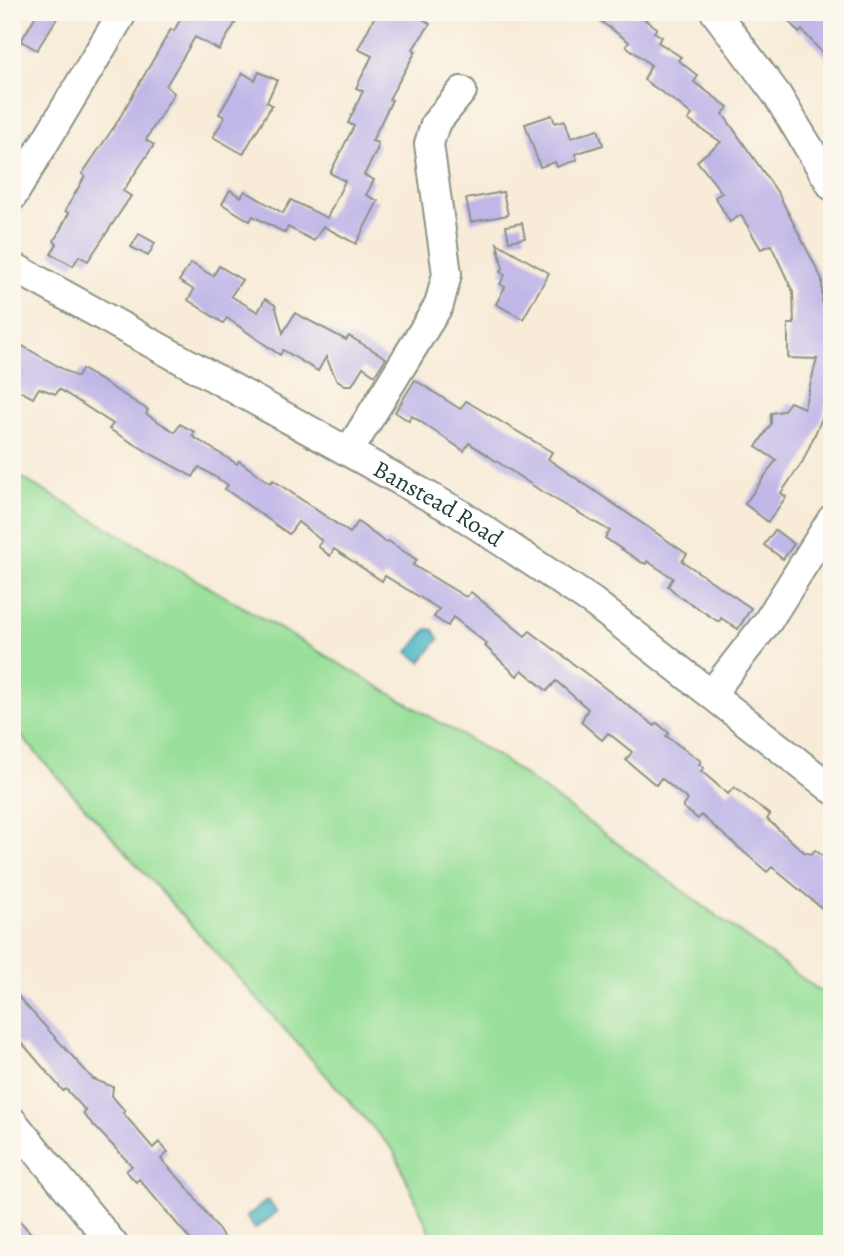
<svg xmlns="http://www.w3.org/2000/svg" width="844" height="1256" font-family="Alegreya,serif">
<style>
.green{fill:#98df99;stroke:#5c8e66;stroke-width:2}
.water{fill:#4cb5c9;stroke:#36797e;stroke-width:2}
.building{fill:#c0b6e8}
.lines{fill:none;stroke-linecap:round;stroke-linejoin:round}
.minor-casing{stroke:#8c9486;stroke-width:32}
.minor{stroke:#fff;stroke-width:28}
.labels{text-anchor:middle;stroke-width:7;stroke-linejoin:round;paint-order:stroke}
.street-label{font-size:24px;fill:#1f3d34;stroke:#fbf7ec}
</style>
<rect width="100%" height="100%" fill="#fbf7ec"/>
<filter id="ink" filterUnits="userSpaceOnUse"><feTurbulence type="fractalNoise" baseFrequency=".0143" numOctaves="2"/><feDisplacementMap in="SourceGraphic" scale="14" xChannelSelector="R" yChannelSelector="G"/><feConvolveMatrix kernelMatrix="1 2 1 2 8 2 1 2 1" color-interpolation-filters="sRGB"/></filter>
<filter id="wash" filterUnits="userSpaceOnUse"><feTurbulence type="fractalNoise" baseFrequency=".00686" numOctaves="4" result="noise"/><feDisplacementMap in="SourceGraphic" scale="28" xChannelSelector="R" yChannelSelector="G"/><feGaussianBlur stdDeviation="1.57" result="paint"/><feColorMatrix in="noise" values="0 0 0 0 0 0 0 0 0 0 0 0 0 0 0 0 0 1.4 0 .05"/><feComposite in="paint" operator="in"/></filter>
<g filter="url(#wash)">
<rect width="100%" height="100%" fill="#f8ebd8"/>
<path class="green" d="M12 472 499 757 832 1000V1244H435L394 1151 12 726Z"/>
<g class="water">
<path d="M427 629 434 630 439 639 421 662 408 652Z"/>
<path d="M268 1200 277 1212 255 1229 246 1217Z"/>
</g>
<g id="blocks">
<g class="building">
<path d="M38 12H61L37 50 21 41Z"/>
<path d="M194 12H242L219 50 195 37 166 86 174 93 146 140 154 145 123 191 131 196 88 261 79 256 73 266 51 254 57 244 54 241 69 213 65 211 85 176 82 174 116 124 171 29 174 31 183 14 191 19Z"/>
<path d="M377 12H413L430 24 413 49 416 51 389 99 392 100 372 141 378 143 377 150 364 175 374 180 366 195 378 201 356 244 323 226 314 241 288 227 285 233 253 216 250 221 222 204 230 190 241 197 245 191 283 213 291 200 327 218 345 181 330 173 354 126 348 123 363 91 356 88 372 56 358 49Z"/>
<path d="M588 12H650L645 20 657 28 654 32 662 37 658 42 681 57 678 60 698 76 694 82 728 107 723 114 778 193 822 279V302H829V324L832 325V377L823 416 803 461 781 493 786 497 768 522 745 504 776 460 756 447 771 424V413L783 411 790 402 804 408 817 359 788 358V324H794L793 292 771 245 761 249 741 215 730 222 715 197 722 193 697 161 721 142 688 120 692 115 680 105 644 80 651 65 626 46 629 42Z"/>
<path d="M781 12H827L832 17V64L802 30 799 33Z"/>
<path d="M259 72 277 80 267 102 272 105 243 154 213 137 225 117 219 114 243 73 255 80Z"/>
<path d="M552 115 555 123 565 120 571 138 598 129 603 145 575 154 577 160 557 167 555 162 540 167 525 124Z"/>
<path d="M503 192 508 215 471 222 466 199Z"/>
<path d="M522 223 525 238 509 241 506 226Z"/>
<path d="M139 234 155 243 148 256 131 247Z"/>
<path d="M497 243 549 273 523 319 496 304 505 287 500 284 505 275 500 272 503 268Z"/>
<path d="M191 263 213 276 219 266 242 280 231 296 258 312 265 299 275 305 283 333 295 313 346 340 349 336 386 358 375 375 363 367 352 385H345L336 379 326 357 318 371 283 350 280 355 227 318 223 323 188 300 194 290 179 281Z"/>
<path d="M12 340 77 377 82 369 148 410 146 414 175 432 180 424 195 432 192 436 237 464 239 461 270 483 273 480 350 533 358 522 386 543 388 541 417 560 413 565 466 597 471 592 525 636 530 631 655 726 657 723 669 733 666 736 701 761 699 764 704 768 701 771 728 794 734 787 770 815 767 819 804 852 811 854 815 850 832 863V900L824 910 772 867 767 872 701 815 698 819 683 807 688 800 661 778 656 785 626 760 632 752 608 733 602 740 581 722 588 709 556 681 547 691 522 670 517 676 485 646 487 644 453 617 448 626 434 617 439 609 385 576 382 581 334 549 330 556 318 546 322 541 298 522 289 534 225 489 228 485 199 467 193 477 153 455 109 429 113 424 59 389 56 394 39 388 33 398 12 387Z"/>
<path d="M415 380 460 409 466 401 552 452 548 459 687 554 682 561 751 608 738 629 721 618 719 622 679 596 668 586 673 578 647 561 646 564 641 562 605 538 610 531 541 491 469 443 464 451 412 416 409 421 395 412Z"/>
<path d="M775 530 794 544 783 559 764 545Z"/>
<path d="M12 990 93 1079 113 1087 112 1096 125 1111 123 1113 153 1148 159 1142 168 1152 161 1159 186 1186 229 1244H194L139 1179 136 1182 126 1171 132 1166 83 1114 86 1111 66 1089 63 1091 23 1044 21 1046 12 1037Z"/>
<path d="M12 1213 41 1244H12Z"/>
</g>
</g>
</g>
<g filter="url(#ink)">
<use href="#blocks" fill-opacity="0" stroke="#8c9486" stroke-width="2"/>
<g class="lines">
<defs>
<g id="minor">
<path d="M715 12 777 95 832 186"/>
<path d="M12 197 123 12"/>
<path id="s1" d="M12 266 457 512 593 602 832 789"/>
<path d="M349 451 439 305 447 274 429 144 435 124 462 91"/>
<path d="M712 693 768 621 832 519"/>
<path d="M12 1121 113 1244"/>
</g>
</defs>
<use href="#minor" class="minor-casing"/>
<use href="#minor" class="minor"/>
</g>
</g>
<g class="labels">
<g class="street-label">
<text dy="8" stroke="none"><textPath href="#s1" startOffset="488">Banstead Road</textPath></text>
</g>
</g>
<rect width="844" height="1256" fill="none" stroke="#fbf7ec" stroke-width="42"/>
</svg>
